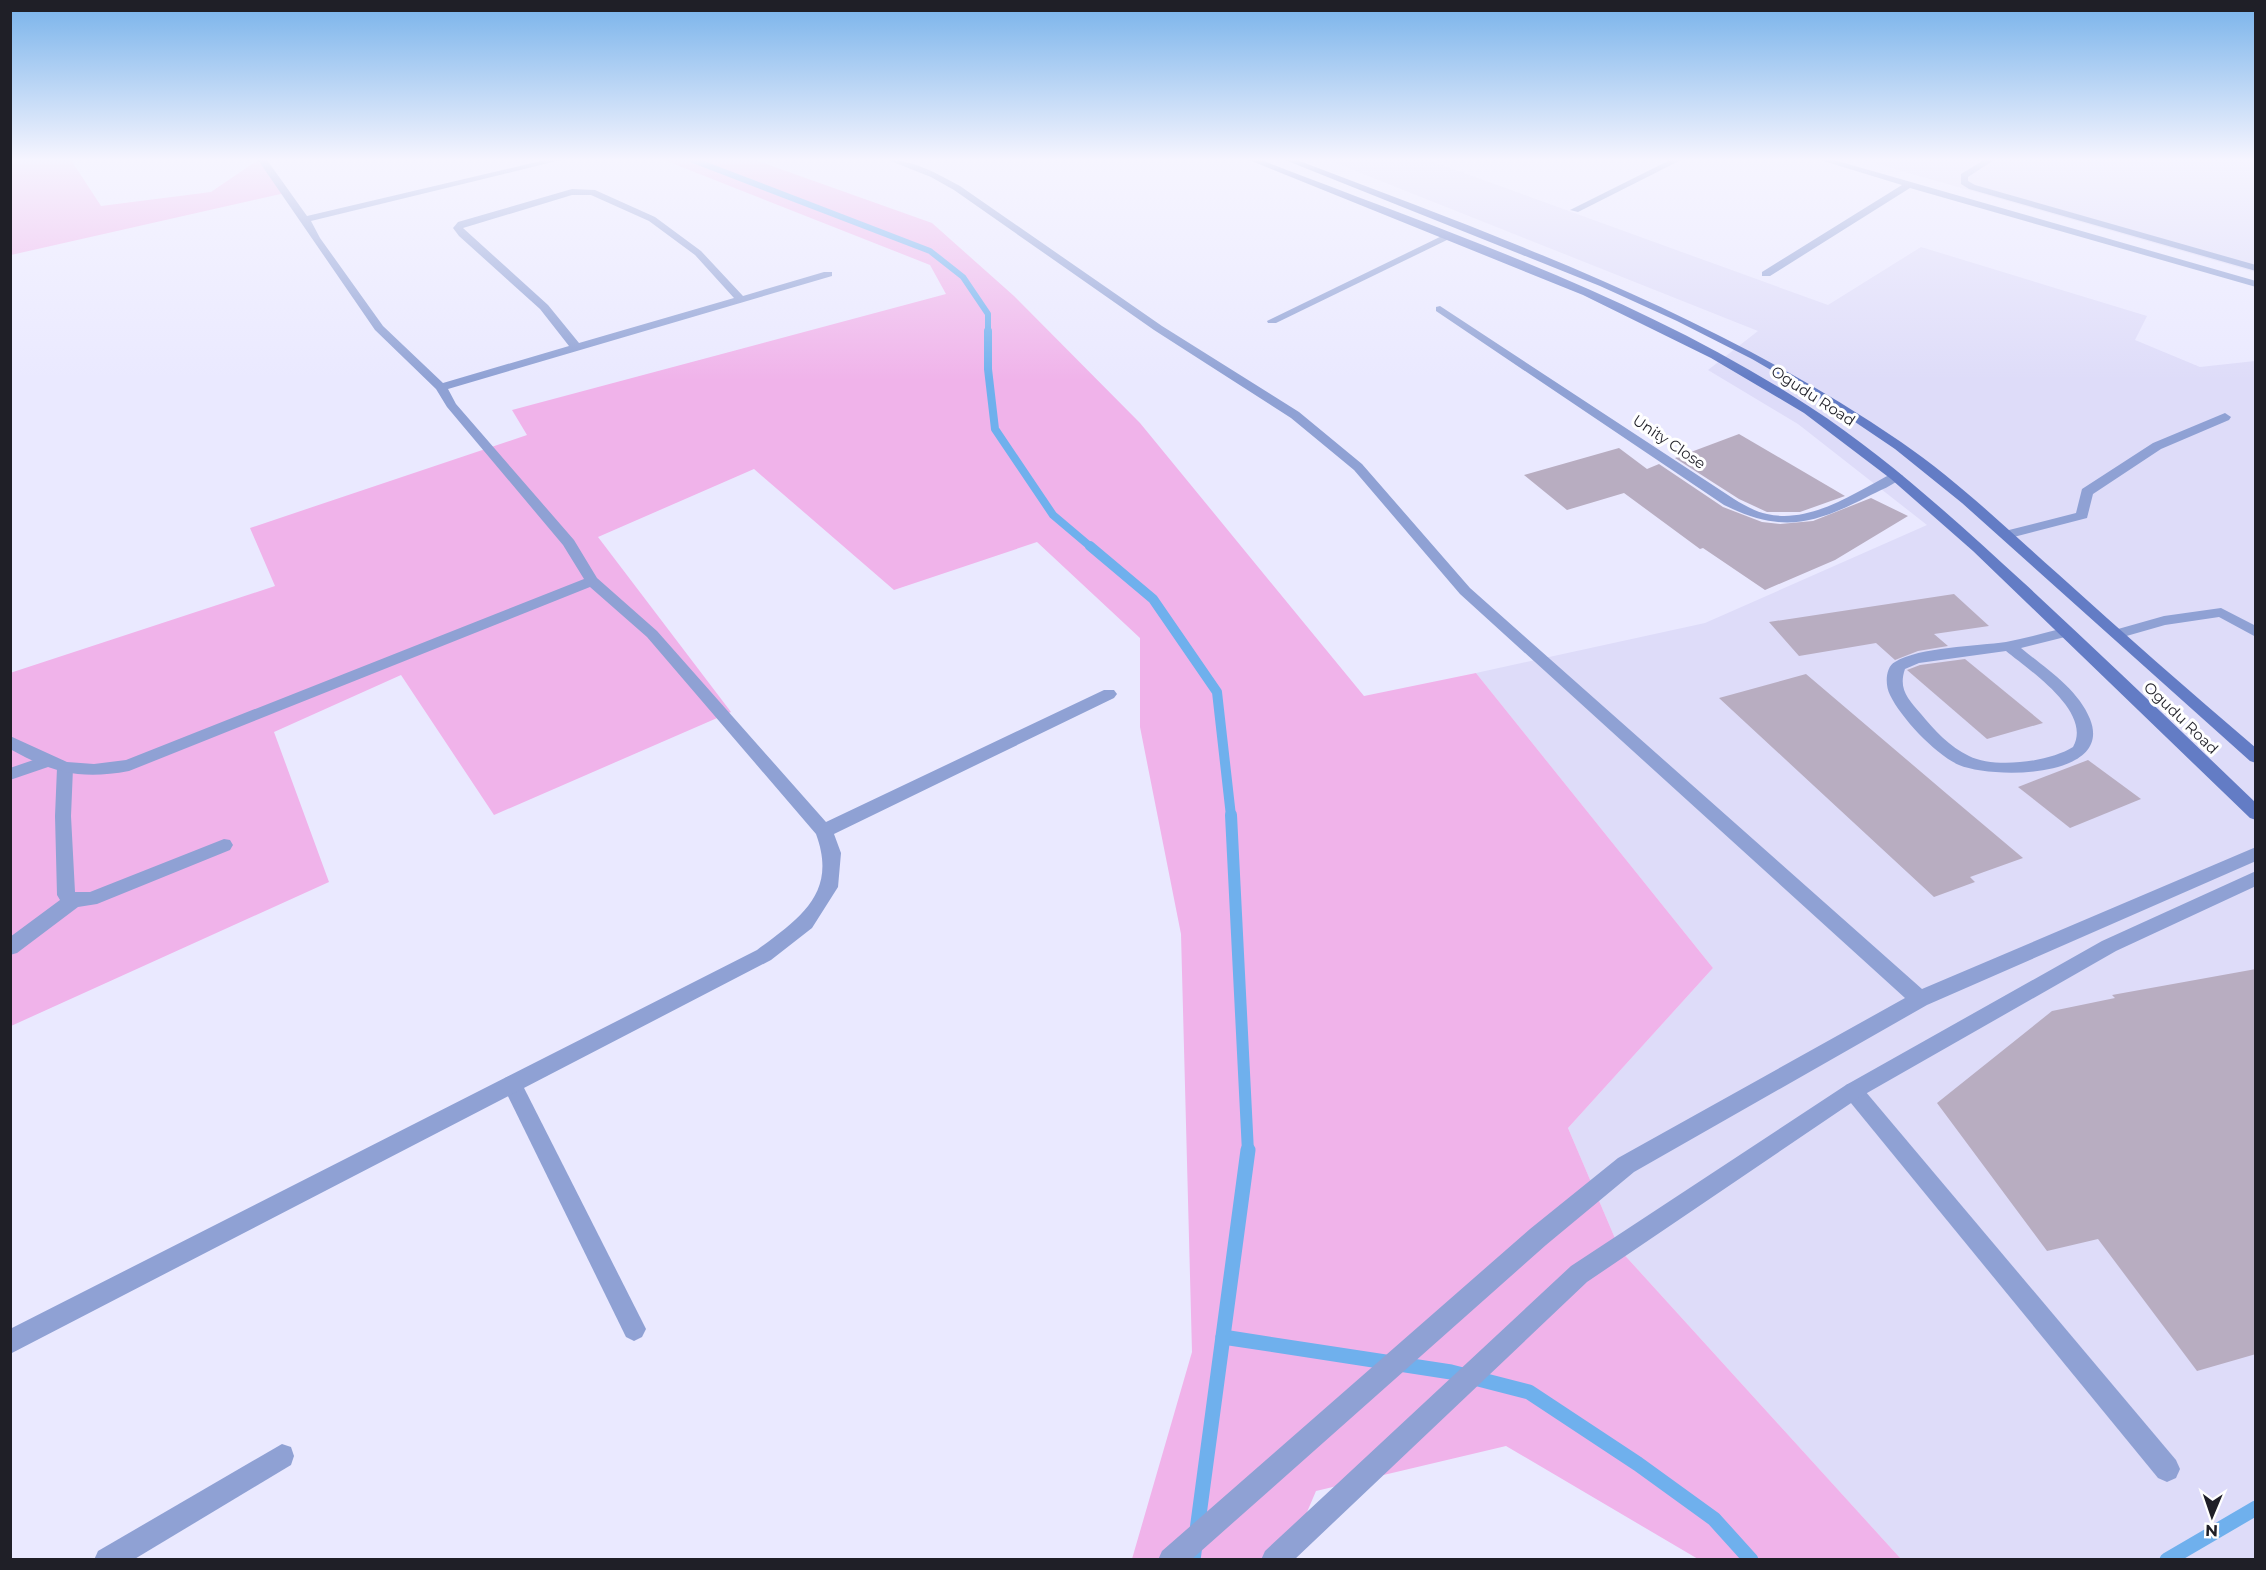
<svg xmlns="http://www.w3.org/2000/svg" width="2266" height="1570" font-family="Montserrat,sans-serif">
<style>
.built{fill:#dedcf9}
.green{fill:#f0b3ea}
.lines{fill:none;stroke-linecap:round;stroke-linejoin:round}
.stream-far4{stroke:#6fb0ed;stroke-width:6}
.stream-far3{stroke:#6fb0ed;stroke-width:8}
.stream-far2{stroke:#6fb0ed;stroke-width:10}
.stream-far1{stroke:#6fb0ed;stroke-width:12}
.stream{stroke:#6fb0ed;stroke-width:15}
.building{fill:#b8adc1}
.service{fill:#8fa1d4;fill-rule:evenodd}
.minor{fill:#8fa1d4;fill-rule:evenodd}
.secondary{fill:#637cc5;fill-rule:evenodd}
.labels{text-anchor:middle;stroke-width:6;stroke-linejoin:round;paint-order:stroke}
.far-street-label{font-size:15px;fill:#1f1f27;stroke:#fff}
</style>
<rect width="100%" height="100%" fill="#eae9ff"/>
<g class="built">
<path d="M1328 160H1428L1828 305 1921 247 2147 316 2135 340 2200 367 2255 361V1559H1901L1620 1250 1568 1128 1713 968 1476 673 1705 623 1927 525 1798 424 1708 370 1758 331Z"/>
<path d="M1863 160H2255V272Z"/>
</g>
<g class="green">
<path d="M10 160H71L101 206 211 192 258 160 285 193 11 255Z"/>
<path d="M664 160H755L932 223 1014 296 1140 423 1364 696 1476 673 1713 968 1568 1128 1620 1250 1901 1559H1698L1506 1446 1316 1491 1287 1559H1132L1192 1352 1181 934 1140 727V638L1037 542 894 590 754 469 598 537 731 712 494 815 401 675 274 732 329 882 11 1026 10 673 275 586 250 528 527 435 512 410 946 294 930 265Z"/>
</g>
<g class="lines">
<path class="stream-far4" d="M693 160 930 251 963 277 988 314V333"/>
<path class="stream-far3" d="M988 331V369L995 429 1053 515 1092 548"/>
<path class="stream-far2" d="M1090 546 1153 599 1217 692 1231 816"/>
<path class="stream-far1" d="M1231 815 1248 1152"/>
<g class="stream">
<path d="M1223 1337 1451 1372 1529 1392 1638 1464 1714 1519 1751 1560"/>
<path d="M1193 1560 1248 1150"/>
<path d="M2167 1560 2256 1508"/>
</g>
</g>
<g class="building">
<path d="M1739 434 1845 496 1800 512H1767L1739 499 1675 458Z"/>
<path d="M1619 448 1647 469 1659 464 1723 507 1762 522 1780 524 1813 521 1871 498 1908 516 1835 560 1765 590 1703 548 1700 549 1624 493 1567 510 1524 475Z"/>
<path d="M1954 594 1989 626 1934 634 1948 646 1918 651 1895 660 1876 643 1799 656 1769 622Z"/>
<path d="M1965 659 2043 723 1987 739 1907 670 1920 665Z"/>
<path d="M1806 674 1947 794 2023 858 1970 877 1975 882 1934 897 1719 698Z"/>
<path d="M2088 760 2141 799 2070 828 2018 787Z"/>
<path d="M2256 969V1354L2197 1371 2098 1239 2047 1251 1937 1103 2052 1011 2115 998 2112 995Z"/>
</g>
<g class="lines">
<g class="service">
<path d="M1984 160H1994L1968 177V181L1975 185 2256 265V271L1969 189 1961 184V174Z"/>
<path d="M2225 413 2231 417 2229 420 2161 449 2093 494 2087 518 2006 539 1999 535 2001 532 2076 513 2082 489 2153 443Z"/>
<path d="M2221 608 2256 626V637L2219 617 2165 625 2116 639 2109 634 2111 631 2164 616Z"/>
<path d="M2068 627 2075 632 2073 635 2021 648C2045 668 2078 689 2090 719 2114 779 1992 779 1959 765 1936 755 1901 718 1890 695 1885 686 1885 667 1895 662 1919 647 1977 646 2006 642 2027 638 2048 632 2068 627ZM2006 651C2029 670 2093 712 2073 747 2049 762 1995 769 1969 756 1950 747 1934 730 1921 714 1908 699 1898 689 1905 669L1919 663Z"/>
<path d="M45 756 51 758 53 762 51 766 10 780V768Z"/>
<path d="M65 762 71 764 73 768 71 816 75 892H90L224 839 230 840 233 845 230 850 97 904 78 907 17 953 10 955V937L60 900 57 895 55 816 57 768 59 764Z"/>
<path d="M512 1075 519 1078 642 1321 646 1329 642 1337 634 1341 626 1337 502 1084 505 1078Z"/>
<path d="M1853 1082 1860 1085 2176 1460 2180 1469 2176 1478 2167 1482 2158 1478 1846 1097 1843 1091 1846 1085Z"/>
<path d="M282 1444 291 1447 294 1456 291 1465 133 1560H94L98 1551Z"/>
</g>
<g class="minor">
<path d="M258 160H267L307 216 545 160H561L311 221 320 238 383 326 443 383 569 346 540 309 459 236 453 228 458 222 572 189 595 190 655 217 701 251 743 296 824 272H832V276L448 389 456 404 574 540 597 578 657 631 826 822 1104 690H1114L1117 694 1114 698 834 834 841 853 838 887 812 928 771 960 10 1354V1329L757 950C800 918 838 893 816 834L647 637 590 587 129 771C81 780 52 773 10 749V736L67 762 94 764 126 760 584 579 563 545 447 407 436 389 375 330ZM572 195H591L649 221 695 255 734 298 579 343 548 305 463 228Z"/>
<path d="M888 160C914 160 938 174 960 186L1162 326 1299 412 1362 464 1470 588 1922 989 2256 847V861L1927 1005 1634 1172 1546 1245 1191 1560H1158L1162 1551 1530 1229 1618 1158 1905 998 1460 594 1354 470 1291 418 1154 330 954 190 931 177Z"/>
<path d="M1670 160H1681L1578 212 1570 210Z"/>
<path d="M1820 160H1834L2256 281V287L1910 188 1770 276H1762V272L1902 185Z"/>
<path d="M1446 234 1451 237 1449 239 1276 323H1268L1267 321Z"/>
<path d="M1440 306 1734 499C1744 505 1756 512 1767 514 1811 524 1856 492 1893 473L1897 472 1903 476C1895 485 1878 491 1867 497 1812 525 1781 533 1724 505L1436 311V307Z"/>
<path d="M2256 871V886L2116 951 1860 1097 1587 1282 1294 1560H1261L1265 1551 1571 1266 1846 1085 2102 941Z"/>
</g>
<g class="secondary">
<path d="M1249 160H1261C1447 232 1642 297 1810 407 1887 457 1956 521 2024 583 2102 655 2179 729 2256 803V820L2250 818 1973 551 1891 479 1804 413 1711 358 1583 295Z"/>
<path d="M1285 160H1297C1508 240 1713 314 1901 442 1958 481 2007 529 2058 574 2123 633 2189 691 2256 748V763L2250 761 1962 503 1895 449 1824 401 1752 359 1677 321 1600 286Z"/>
</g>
</g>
<linearGradient id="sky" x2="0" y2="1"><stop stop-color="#77b2ea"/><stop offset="0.42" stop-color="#f6f5ff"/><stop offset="1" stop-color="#f6f5ff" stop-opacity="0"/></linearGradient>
<rect width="2266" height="380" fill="url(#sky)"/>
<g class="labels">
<g class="far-street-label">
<text transform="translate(1813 396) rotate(33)" y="5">Ogudu Road</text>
<text transform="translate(1669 442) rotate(34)" y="5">Unity Close</text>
<text transform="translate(2181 718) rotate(44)" y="5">Ogudu Road</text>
</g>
</g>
<rect width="2266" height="1570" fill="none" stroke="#1f1f27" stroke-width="24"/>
<g transform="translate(2212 1516) rotate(182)" stroke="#ffffff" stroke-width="4.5" paint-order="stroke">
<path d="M0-4.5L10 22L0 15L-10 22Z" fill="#1f1f27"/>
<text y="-9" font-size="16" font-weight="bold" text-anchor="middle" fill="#1f1f27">N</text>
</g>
</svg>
